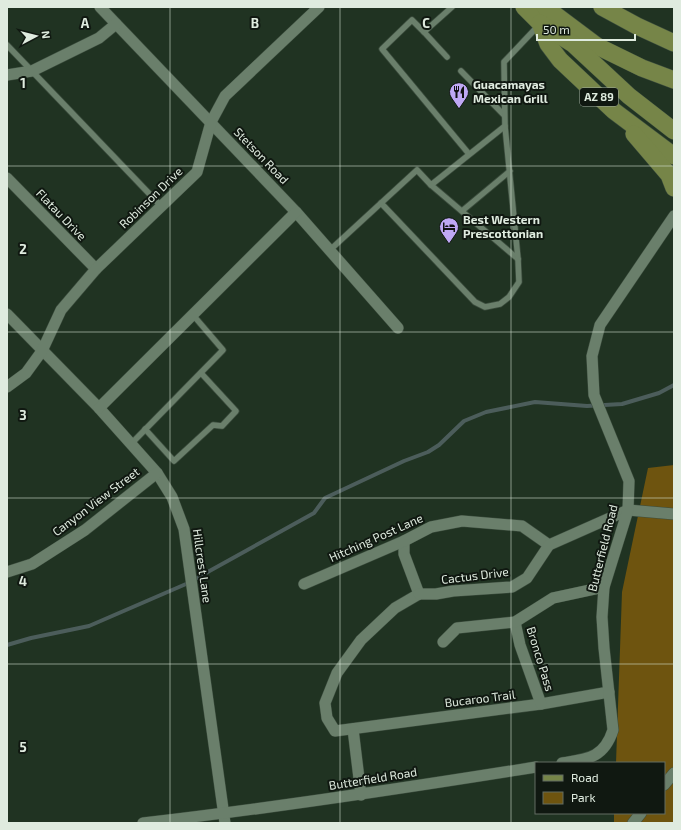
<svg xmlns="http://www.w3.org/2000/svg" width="681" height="830" font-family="'Exo 2',sans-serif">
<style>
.green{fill:#6e540f}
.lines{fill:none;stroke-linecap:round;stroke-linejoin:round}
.stream{stroke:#4c5d5b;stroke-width:4}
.lane-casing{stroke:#3c4d3e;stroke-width:7}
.street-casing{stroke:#3c4d3e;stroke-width:12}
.primary-casing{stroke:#3c4d3e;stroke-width:18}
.lane{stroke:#6a7f6b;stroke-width:5.5}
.street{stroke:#6a7f6b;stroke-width:11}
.primary{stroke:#768548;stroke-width:17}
.grid{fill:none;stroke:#dfebdf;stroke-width:1;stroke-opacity:0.55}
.labels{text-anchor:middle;stroke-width:4;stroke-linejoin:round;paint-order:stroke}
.shield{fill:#101811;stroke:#a1aca1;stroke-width:1}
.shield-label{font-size:11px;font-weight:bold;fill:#dfebdf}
.poi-label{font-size:12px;font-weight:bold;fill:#dfebdf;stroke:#101811;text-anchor:start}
.street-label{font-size:12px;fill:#dfebdf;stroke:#101811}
.grid-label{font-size:13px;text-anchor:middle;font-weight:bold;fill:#dfebdf;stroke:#101811;stroke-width:4;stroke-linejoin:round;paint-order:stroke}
</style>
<rect width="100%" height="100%" fill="#203322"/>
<path class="green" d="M674 465V823H614V813H664V763H616L622 592 648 468Z"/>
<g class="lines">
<path class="stream" d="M7 645 31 638 89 626 186 584 314 513 325 498 404 461 428 452 439 445 464 421 486 412 535 402 587 406 622 404 659 393 674 385"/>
<defs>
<g id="lane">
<path d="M452 7 424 32 412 20 382 49 469 154"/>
<path d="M424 32 447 57"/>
<path d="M7 45 161 206"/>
<path d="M461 71 504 115"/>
<path d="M431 185 518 259"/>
<path d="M381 203 475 302 485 307 500 304 509 297 519 282 518 259 505 126"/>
<path d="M462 211 510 171"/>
<path d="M330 250 417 170 431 185 505 126 504 62 539 25"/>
<path d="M145 429 174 461 213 425 222 426 236 411 201 373"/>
<path d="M131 444 223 350 193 315"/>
</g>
<g id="street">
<path d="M100 7 296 212 398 328"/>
<path d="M7 75 32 71 99 38 116 24"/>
<path d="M7 178 96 269"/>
<path d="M7 314 99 408 157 473 172 497 184 529 225 823"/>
<path d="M7 387 26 373 42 351 61 310 96 269 197 172 211 122 225 96 319 7"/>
<path d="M99 408 296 212"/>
<path d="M404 541V554L419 594"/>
<path d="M7 572 32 564 85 530 157 473"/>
<path d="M304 584 404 541 431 527 462 521 522 526 549 545"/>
<path d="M419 594 395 608 361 640 337 673 325 703 327 718 335 731 541 704 609 692"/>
<path d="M419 594H436L453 591 512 587 527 578 549 545 628 510 674 514"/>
<path d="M515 622 520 645 541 704"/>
<path d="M443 642 457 628 515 622 553 598 604 587"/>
<path d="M353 729 361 795"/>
<path d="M562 763C588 759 604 758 613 730L604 648 602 617 604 587 628 510 629 481 594 395 592 356 600 325 674 216"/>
<path d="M664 785 674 773"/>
<path d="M143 823C274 808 405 788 536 767"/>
<path d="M633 823 641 813"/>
</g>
<g id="primary">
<path d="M524 7 540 23 548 44 560 60 614 111 674 156"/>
<path d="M545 7 597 46 642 68 674 80"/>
<path d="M602 7 637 26 674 43"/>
<path d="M540 23 573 44 629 96 674 131"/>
<path d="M634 134 669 175 674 188"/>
</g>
</defs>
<use href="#lane" class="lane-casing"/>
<use href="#street" class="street-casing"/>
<use href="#primary" class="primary-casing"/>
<use href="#lane" class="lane"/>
<use href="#street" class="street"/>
<use href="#primary" class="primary"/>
</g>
<path class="grid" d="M170 7V823M340 7V823M511 7V823M7 166H674M7 332H674M7 498H674M7 664H674"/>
<defs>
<symbol id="restaurant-pin" viewBox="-11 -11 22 30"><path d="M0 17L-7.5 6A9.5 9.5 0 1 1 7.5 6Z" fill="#bfa8f4" stroke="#101811"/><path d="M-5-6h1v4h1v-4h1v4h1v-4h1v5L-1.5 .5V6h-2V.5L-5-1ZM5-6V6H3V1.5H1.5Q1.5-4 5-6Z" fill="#111"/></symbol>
<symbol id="hotel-pin" viewBox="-11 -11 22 30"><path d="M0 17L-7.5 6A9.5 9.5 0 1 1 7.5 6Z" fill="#bfa8f4" stroke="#101811"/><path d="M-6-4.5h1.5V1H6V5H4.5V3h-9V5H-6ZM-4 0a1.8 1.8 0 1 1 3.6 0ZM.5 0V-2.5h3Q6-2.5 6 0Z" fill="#111"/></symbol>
</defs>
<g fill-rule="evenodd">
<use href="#restaurant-pin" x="448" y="81" width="22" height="30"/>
<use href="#hotel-pin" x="438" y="216" width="22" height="30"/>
</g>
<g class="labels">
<rect class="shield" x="580" y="88" width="38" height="18" rx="3"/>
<g class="shield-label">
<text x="599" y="101">AZ 89</text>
</g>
<g class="poi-label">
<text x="473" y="89">Guacamayas<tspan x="473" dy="14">Mexican Grill</tspan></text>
<text x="463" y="224">Best Western<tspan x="463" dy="14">Prescottonian</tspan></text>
</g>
<g class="street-label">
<text transform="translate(261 156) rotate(46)" y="4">Stetson Road</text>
<text transform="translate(151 198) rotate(-44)" y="4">Robinson Drive</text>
<text transform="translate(61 215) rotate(46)" y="4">Flatau Drive</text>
<text transform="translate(96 502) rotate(-37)" y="4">Canyon View Street</text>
<text transform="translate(376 538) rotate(-24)" y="4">Hitching Post Lane</text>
<text transform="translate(603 548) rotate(-76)" y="4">Butterfield Road</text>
<text transform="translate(202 566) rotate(82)" y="4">Hillcrest Lane</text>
<text transform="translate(475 576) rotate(-7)" y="4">Cactus Drive</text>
<text transform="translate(540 659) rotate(73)" y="4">Bronco Pass</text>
<text transform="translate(480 699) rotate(-7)" y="4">Bucaroo Trail</text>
<text transform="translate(373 779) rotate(-9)" y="4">Butterfield Road</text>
</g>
</g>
<g class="grid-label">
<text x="85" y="28">A</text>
<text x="255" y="28">B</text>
<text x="426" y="28">C</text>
<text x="23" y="88">1</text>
<text x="23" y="254">2</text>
<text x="23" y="420">3</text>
<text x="23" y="586">4</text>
<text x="23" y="752">5</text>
</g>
<rect width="681" height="830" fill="none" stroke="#dfebdf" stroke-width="16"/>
<rect x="535" y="762" width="130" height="52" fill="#101811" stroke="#636c63"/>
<rect x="543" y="775" width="20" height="6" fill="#768548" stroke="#636c63"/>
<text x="571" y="782" font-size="12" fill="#dfebdf">Road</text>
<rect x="543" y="792" width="20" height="12" fill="#6e540f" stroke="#636c63"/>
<text x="571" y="802" font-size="12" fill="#dfebdf">Park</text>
<g transform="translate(36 36) rotate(83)" stroke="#101811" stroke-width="3" paint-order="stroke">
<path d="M0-3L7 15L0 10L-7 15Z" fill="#dfebdf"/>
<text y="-6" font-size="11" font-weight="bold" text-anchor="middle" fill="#dfebdf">N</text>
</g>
<path d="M537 34v6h98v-6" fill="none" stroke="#dfebdf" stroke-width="2"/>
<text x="543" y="34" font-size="12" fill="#dfebdf" stroke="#101811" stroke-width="3" paint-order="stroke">50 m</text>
</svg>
